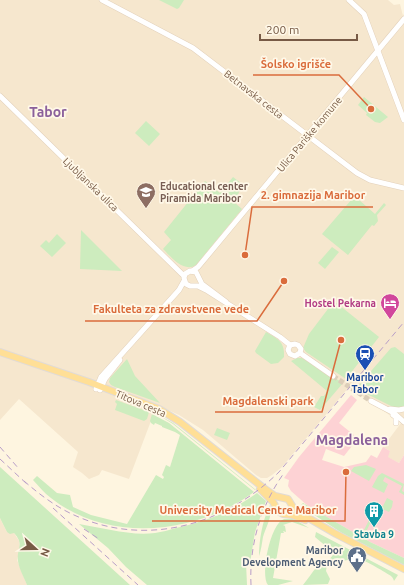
<svg xmlns="http://www.w3.org/2000/svg" width="404" height="585" font-family="Ubuntu,sans-serif">
<style>
.residential{fill:#f6e7ce}
.medical{fill:#fdd2d4}
.green{fill:#cdecbe}
.lines{fill:none;stroke-linecap:round;stroke-linejoin:round}
.minor-tunnel{stroke:#dcceb9;stroke-width:5;stroke-dasharray:5 2.5;stroke-linecap:butt}
.minor-casing{stroke:#e3d1bb;stroke-width:6}
.major-casing{stroke:#e1dbd6;stroke-width:8}
.minor{stroke:#fff;stroke-width:5}
.major{stroke:#ffdf96;stroke-width:6}
.rail{stroke:#b89ec8;stroke-width:1;stroke-dasharray:6 4;stroke-linecap:butt}
.labels{text-anchor:middle;stroke-width:3.5;stroke-linejoin:round;paint-order:stroke}
.street-label{font-size:10px;fill:#775a45;stroke:#fff8e8}
.education-label{font-size:10px;font-weight:bold;fill:#785e54;stroke:#fff8e8;text-anchor:start}
.hotel-label{font-size:10px;font-weight:bold;fill:#b23c85;stroke:#fff8e8;text-anchor:end}
.transit-label{font-size:10px;font-weight:bold;fill:#164399;stroke:#fff8e8}
.culture-label{font-size:10px;font-weight:bold;fill:#0d838f;stroke:#fff8e8}
.service-label{font-size:10px;font-weight:bold;fill:#4e5e75;stroke:#fff8e8;text-anchor:end}
.district-label{font-size:14px;font-weight:bold;fill:#8b609b;stroke:#fff8e8}
.leader{fill:none;stroke:#da6c3c;stroke-width:1.5}
.callout-dot{fill:#da6c3c;stroke:#fff8e8;stroke-width:1.5}
.callout-label{font-size:11px;text-anchor:middle;font-weight:bold;fill:#da6c3c;stroke:#fff8e8;stroke-width:3.5;stroke-linejoin:round;paint-order:stroke}
</style>
<rect width="100%" height="100%" fill="#fef5e0"/>
<g class="residential">
<path d="M0 0H388L394 5 400 4 403 16 404 14V455L399 463 387 457 390 451 383 447 401 423 349 387 282 467 272 475 267 478H261L256 475 203 430 179 415 157 405 129 479 102 470 99 475 89 479 82 473 73 467 78 452 19 399 0 420Z"/>
<path d="M0 518 7 532 14 533 19 541 20 549 17 560 27 585H0Z"/>
</g>
<path class="medical" d="M351 395 357 400 339 423 354 435 355 442 344 456 326 449 322 460 344 467 366 462 371 455 377 458 383 447 390 451 388 457 399 463 404 455V558L370 542 308 506 291 491 288 486 289 480 284 478 299 457Z"/>
<g class="green">
<path d="M159 0H184L179 8 177 9Z"/>
<path d="M364 97 388 117 380 123 375 122 366 115 367 113 358 105Z"/>
<path d="M146 121 160 134 149 146 135 133Z"/>
<path d="M233 177 242 184 235 203 242 209 196 265C184 273 171 257 163 249L171 240 164 232 205 181 220 193Z"/>
<path d="M352 199H358L375 214 384 203 386 205 377 215 378 221 374 226 372 225 348 255 322 234Z"/>
<path d="M81 230 122 271 80 269Z"/>
<path d="M57 234 66 243 52 257 40 246 46 240 49 243Z"/>
<path d="M332 247 339 252 325 269 318 263Z"/>
<path d="M334 301 379 337 346 379 306 352 303 348 309 334Z"/>
<path d="M266 332C278 339 285 342 284 357L278 363 271 364 256 353 255 351Z"/>
<path d="M395 347 404 354V408L397 409 363 392 359 389V385L391 348Z"/>
<path d="M297 358H302L343 383 320 410 314 407 321 396H324L327 391 291 361Z"/>
<path d="M127 359 135 376 160 403 115 387 111 385 109 382 110 378Z"/>
<path d="M116 400 149 412 147 419 144 421 115 410 117 404 115 402Z"/>
<path d="M155 413 173 423 256 490H255L173 424Z"/>
<path d="M152 414 169 423 254 492C197 534 109 544 51 498 44 493 39 486 33 480L37 476 57 493 70 495 73 507 91 515 127 524 156 475 163 479 164 477 162 475 166 465 170 467 180 435 175 432 162 427V426L155 423 154 425 151 423 150 421Z"/>
<path d="M217 428 230 433 227 440 214 435Z"/>
<path d="M366 465 376 469 369 481 351 471 354 467Z"/>
<path d="M0 467 130 585H27C24 577 19 569 18 561 16 549 25 545 14 533L10 534 7 532 0 518Z"/>
<path d="M382 473 404 484 402 491 404 492V495L399 492 402 486 385 477 383 481 388 484 384 493 372 487 378 476Z"/>
<path d="M257 493 266 501 255 532 250 563H246L247 585H147L126 567 108 548 79 524C104 528 130 536 155 533 162 532 169 530 176 528 205 522 232 511 257 493Z"/>
<path d="M387 498 393 501 392 507 389 512 378 507 365 534 363 532 377 504 383 506Z"/>
<path d="M303 503 370 542 404 558V565L342 533 302 507 301 505Z"/>
<path d="M270 505C273 516 266 527 263 537 262 543 261 551 259 556 259 539 263 519 270 505Z"/>
<path d="M284 519H294L309 528 292 522 283 525 285 526 286 532 283 531 284 533H281L273 578 293 581 278 585H268C260 575 270 524 284 519Z"/>
<path d="M316 532 398 575 394 581C393 578 393 578 391 576 387 573 364 560 360 559 353 558 334 563 327 565L326 571 330 579 328 584 303 585C308 579 312 572 317 567 322 561 329 563 334 553L315 537Z"/>
</g>
<g class="lines">
<path class="minor-tunnel" d="M333 376 371 401"/>
<defs>
<g id="minor">
<path d="M102 0 193 48 357 173 370 180 404 188"/>
<path d="M349 0 364 14 404 120"/>
<path d="M0 96 184 276"/>
<path d="M192 271 198 267 404 19"/>
<path d="M226 302 202 284 196 272 190 271 185 274 184 278 186 284 190 286H198L206 290 280 337 290 345"/>
<path d="M290 345 288 350 290 354 295 356 300 353"/>
<path d="M290 345 295 344 298 345 301 349 300 353"/>
<path d="M300 353 333 376"/>
<path d="M96 389 101 377 179 290 184 281"/>
<path d="M100 390 105 379 120 360"/>
<path d="M371 401 394 413 404 422"/>
<path d="M390 409 399 410 404 409"/>
<path d="M393 415 396 417V423"/>
</g>
<g id="major">
<path d="M0 352 89 382 159 409 180 422 265 489 275 496 288 499 293 507 298 512 336 534 404 569"/>
<path d="M260 489 273 502 278 511 283 514 292 515 305 520"/>
</g>
</defs>
<use href="#minor" class="minor-casing"/>
<use href="#major" class="major-casing"/>
<use href="#minor" class="minor"/>
<use href="#major" class="major"/>
<g class="rail">
<path d="M0 447 19 469"/>
<path d="M0 459 28 485"/>
<path d="M24 481C39 494 56 507 74 515 146 548 225 525 279 472L404 322"/>
<path d="M53 508 138 585"/>
<path d="M84 529 99 539"/>
<path d="M251 585C249 545 261 505 284 473"/>
</g>
</g>
<defs>
<symbol id="school-pin" viewBox="-11 -11 22 30"><path d="M0 17L-7.5 6A9.5 9.5 0 1 1 7.5 6Z" fill="#8d6e63" stroke="#fff8e8"/><path d="M0-5L7-2L0 1L-7-2ZM-4 1L0 2.5L4 1V4Q0 6-4 4Z" fill="#fff"/></symbol>
<symbol id="hotel-pin" viewBox="-11 -11 22 30"><path d="M0 17L-7.5 6A9.5 9.5 0 1 1 7.5 6Z" fill="#d1479c" stroke="#fff8e8"/><path d="M-6-4.5h1.5V1H6V5H4.5V3h-9V5H-6ZM-4 0a1.8 1.8 0 1 1 3.6 0ZM.5 0V-2.5h3Q6-2.5 6 0Z" fill="#fff"/></symbol>
<symbol id="station-pin" viewBox="-11 -11 22 30"><path d="M0 17L-7.5 6A9.5 9.5 0 1 1 7.5 6Z" fill="#1a4fb4" stroke="#fff8e8"/><path d="M-3-6H3Q5-6 5-4V2Q5 4 3 4L4.5 6H3L1.5 4h-3L-3 6H-4.5L-3 4Q-5 4-5 2V-4Q-5-6-3-6ZM-3.5-4v3h7v-3ZM-3.5 1v1.5H-2V1ZM2 1v1.5H3.5V1Z" fill="#fff"/></symbol>
<symbol id="building-pin" viewBox="-11 -11 22 30"><path d="M0 17L-7.5 6A9.5 9.5 0 1 1 7.5 6Z" fill="#0f9aa8" stroke="#fff8e8"/><path d="M-4-6H4V6H1V3H-1V6H-4ZM-2.5-4.3h1.7v1.8h-1.7ZM.8-4.3h1.7v1.8H.8ZM-2.5-1h1.7V.8h-1.7ZM.8-1h1.7V.8H.8Z" fill="#fff"/></symbol>
<symbol id="civic-pin" viewBox="-11 -11 22 30"><path d="M0 17L-7.5 6A9.5 9.5 0 1 1 7.5 6Z" fill="#5c6f8a" stroke="#fff8e8"/><path d="M-.6-6.5H3V-4.5H.6V-3L4-1V1h2V6H-6V1h2V-1L-.6-3ZM-1.2 2.5V6h2.4V2.5Z" fill="#fff"/></symbol>
</defs>
<g fill-rule="evenodd">
<use href="#school-pin" x="135" y="181" width="22" height="30"/>
<use href="#hotel-pin" x="379" y="292" width="22" height="30"/>
<use href="#station-pin" x="354" y="343" width="22" height="30"/>
<use href="#building-pin" x="363" y="500" width="22" height="30"/>
<use href="#civic-pin" x="346" y="545" width="22" height="30"/>
</g>
<g class="labels">
<g class="street-label">
<text transform="translate(254 94) rotate(38)" y="4">Betnavska cesta</text>
<text transform="translate(309 134) rotate(-50)" y="4">Ulica Pariške komune</text>
<text transform="translate(91 184) rotate(44)" y="4">Ljubljanska ulica</text>
<text transform="translate(141 403) rotate(23)" y="4">Titova cesta</text>
</g>
<g class="education-label">
<text x="160" y="190">Educational center<tspan x="160" dy="12">Piramida Maribor</tspan></text>
</g>
<g class="hotel-label">
<text x="376" y="307">Hostel Pekarna</text>
</g>
<g class="transit-label">
<text x="365" y="381">Maribor<tspan x="365" dy="12">Tabor</tspan></text>
</g>
<g class="culture-label">
<text x="374" y="538">Stavba 9</text>
</g>
<g class="service-label">
<text x="343" y="554">Maribor<tspan x="343" dy="12">Development Agency</tspan></text>
</g>
<g class="district-label">
<text x="48" y="117">Tabor</text>
<text x="352" y="445">Magdalena</text>
</g>
</g>
<path class="leader" d="M371 109L339 75H253M245 255L252 207H373M284 281L257 321H85M341 340L322 412H215M346 472L345 521H152"/>
<g class="callout-dot">
<circle cx="371" cy="109" r="4"/>
<circle cx="245" cy="255" r="4"/>
<circle cx="284" cy="281" r="4"/>
<circle cx="341" cy="340" r="4"/>
<circle cx="346" cy="472" r="4"/>
</g>
<g class="callout-label">
<text x="296" y="68">Šolsko igrišče</text>
<text x="313" y="199">2. gimnazija Maribor</text>
<text x="171" y="313">Fakulteta za zdravstvene vede</text>
<text x="268" y="405">Magdalenski park</text>
<text x="248" y="514">University Medical Centre Maribor</text>
</g>
<g transform="translate(36 549) rotate(111)" stroke="#fff8e8" stroke-width="3" paint-order="stroke">
<path d="M0-3L7 15L0 10L-7 15Z" fill="#775a45"/>
<text y="-6" font-size="11" font-weight="bold" text-anchor="middle" fill="#775a45">N</text>
</g>
<path d="M260 34v6h97v-6" fill="none" stroke="#775a45" stroke-width="2"/>
<text x="266" y="34" font-size="12" fill="#775a45" stroke="#fff8e8" stroke-width="3" paint-order="stroke">200 m</text>
</svg>
